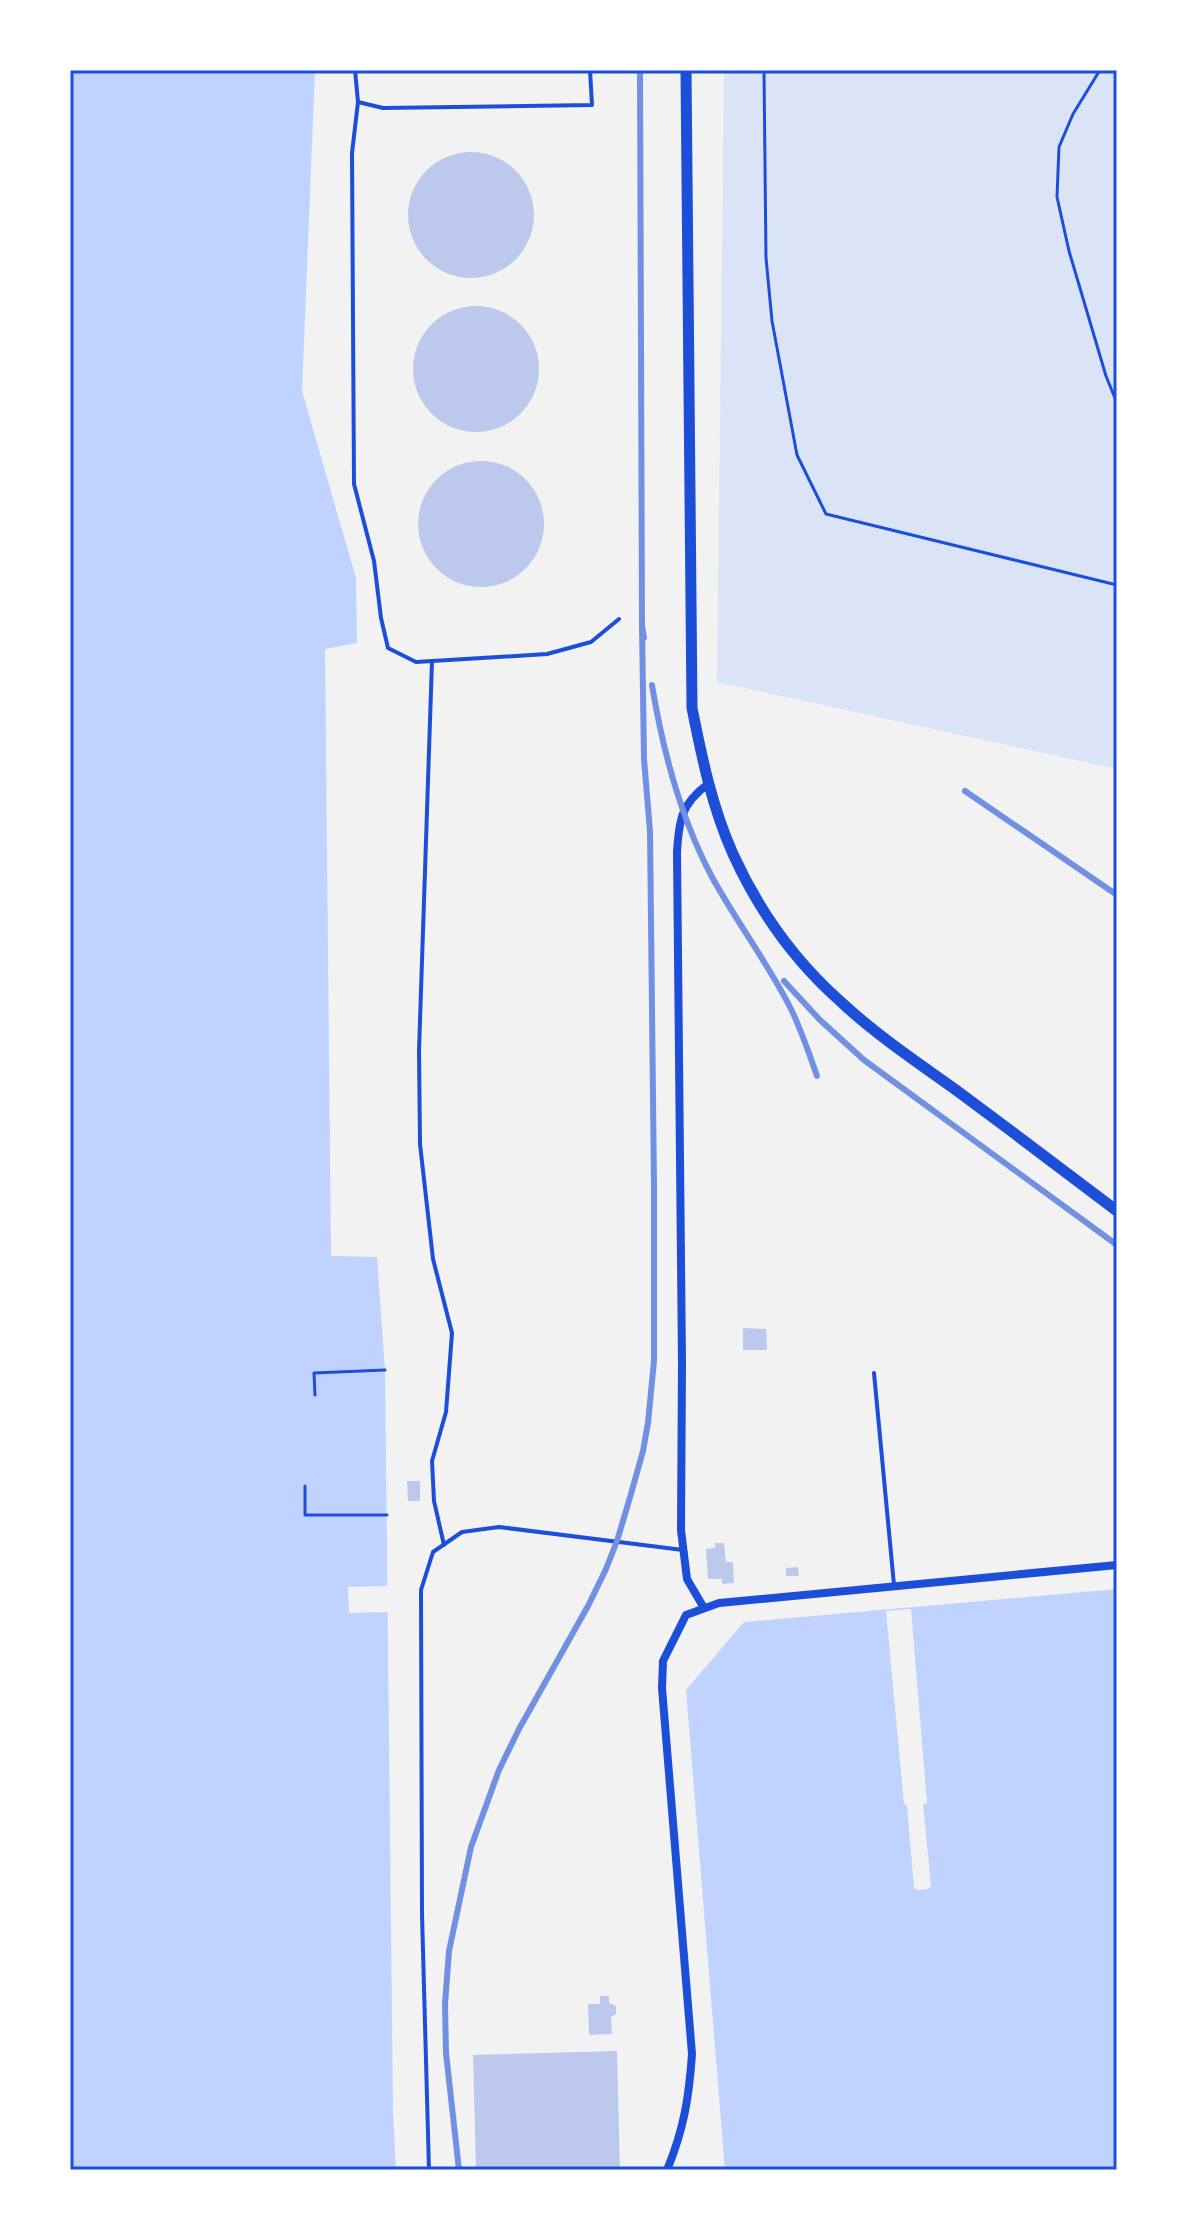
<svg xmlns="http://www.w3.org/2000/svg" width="1187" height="2240" font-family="'Fira Sans',sans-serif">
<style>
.green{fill:#dbe4f7}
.water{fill:#bfd3fe}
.pier{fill:#f2f2f2}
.building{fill:#bdc9ec}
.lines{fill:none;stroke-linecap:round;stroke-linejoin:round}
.path{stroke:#1d4ed8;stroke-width:3}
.service{stroke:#1d4ed8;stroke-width:4}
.minor{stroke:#1d4ed8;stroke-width:8}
.tertiary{stroke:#1d4ed8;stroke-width:11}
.rail{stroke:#7290e2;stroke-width:6}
.neatline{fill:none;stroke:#1d4ed8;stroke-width:3}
</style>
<rect width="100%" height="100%" fill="#f2f2f2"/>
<path class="green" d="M724 70H1117V769L717 682Z"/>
<g class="water">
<path d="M70 70H315L302 391 356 578 357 643 325 649 331 1256 377 1257 385 1370 393 2113 396 2170H70Z"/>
<path d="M1117 1589V2170H725L686 1690 744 1622Z"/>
</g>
<g class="pier">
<path d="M389 1586V1612L349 1613 348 1587Z"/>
<path d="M911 1609 927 1803 923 1804 931 1885 929 1889 917 1890 914 1888 907 1805 904 1804 886 1611Z"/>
</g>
<g class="building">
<circle cx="471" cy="215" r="63"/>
<circle cx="476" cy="369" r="63"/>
<circle cx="481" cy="524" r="63"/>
<path d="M743 1328 766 1329 767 1350H743Z"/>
<path d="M407 1481H420V1501H408Z"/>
<path d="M715 1543H724L726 1562H733L734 1583 722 1584V1579H708L706 1549 715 1548Z"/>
<path d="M798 1567 799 1576H786V1568Z"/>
<path d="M600 1996H609V2003L616 2006V2014L611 2017 612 2034 589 2035 588 2004H600Z"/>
<path d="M617 2051 620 2170H476L473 2055Z"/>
</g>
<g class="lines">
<g class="path">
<path d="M764 70 766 258 772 321 797 455 826 514 1117 585"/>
<path d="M1100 70 1073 114 1059 147 1057 197 1069 251 1106 376 1117 403"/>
<path d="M315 1395 314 1373 385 1370"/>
<path d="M305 1486V1515H387"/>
</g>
<g class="service">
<path d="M355 70 358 102 383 108 592 105 590 70"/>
<path d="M358 102 352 153 354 484 374 561 381 618 388 648 416 662 547 654 591 642 619 619"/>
<path d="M432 661 419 1051 420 1144 433 1259 452 1333 446 1412 432 1461 434 1501 444 1545"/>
<path d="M874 1373 894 1585"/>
<path d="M429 2170 422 1914 421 1590 433 1552 462 1532 499 1527 683 1550"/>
</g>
<g class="minor">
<path d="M704 1608 687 1579 681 1530 682 1363 677 852C679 820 681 804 708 784"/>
<path d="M667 2170C684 2129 689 2097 692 2054L662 1688 663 1661 686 1615 719 1603 1117 1565"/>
</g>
<path class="tertiary" d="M686 70 692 708C702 758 712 807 733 854 758 909 795 961 840 1001 875 1034 917 1062 956 1090 1010 1130 1063 1170 1117 1211"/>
<g class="rail">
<path d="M640 70 642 626 644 638"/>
<path d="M652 685C663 752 680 817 712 877 736 921 767 962 790 1007 801 1029 809 1053 817 1076"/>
<path d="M965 791 1117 895"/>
<path d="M784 981 820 1020 864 1060 1117 1245"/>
<path d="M459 2170 446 2053 445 2004 449 1951 471 1847 499 1770 519 1729 588 1606 606 1569 617 1541 631 1494 643 1451 648 1423 654 1361V1187L650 831 644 759 642 626"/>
</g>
</g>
<rect width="1187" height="2240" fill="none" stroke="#ffffff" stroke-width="144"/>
<rect x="72" y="72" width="1043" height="2096" class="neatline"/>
</svg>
